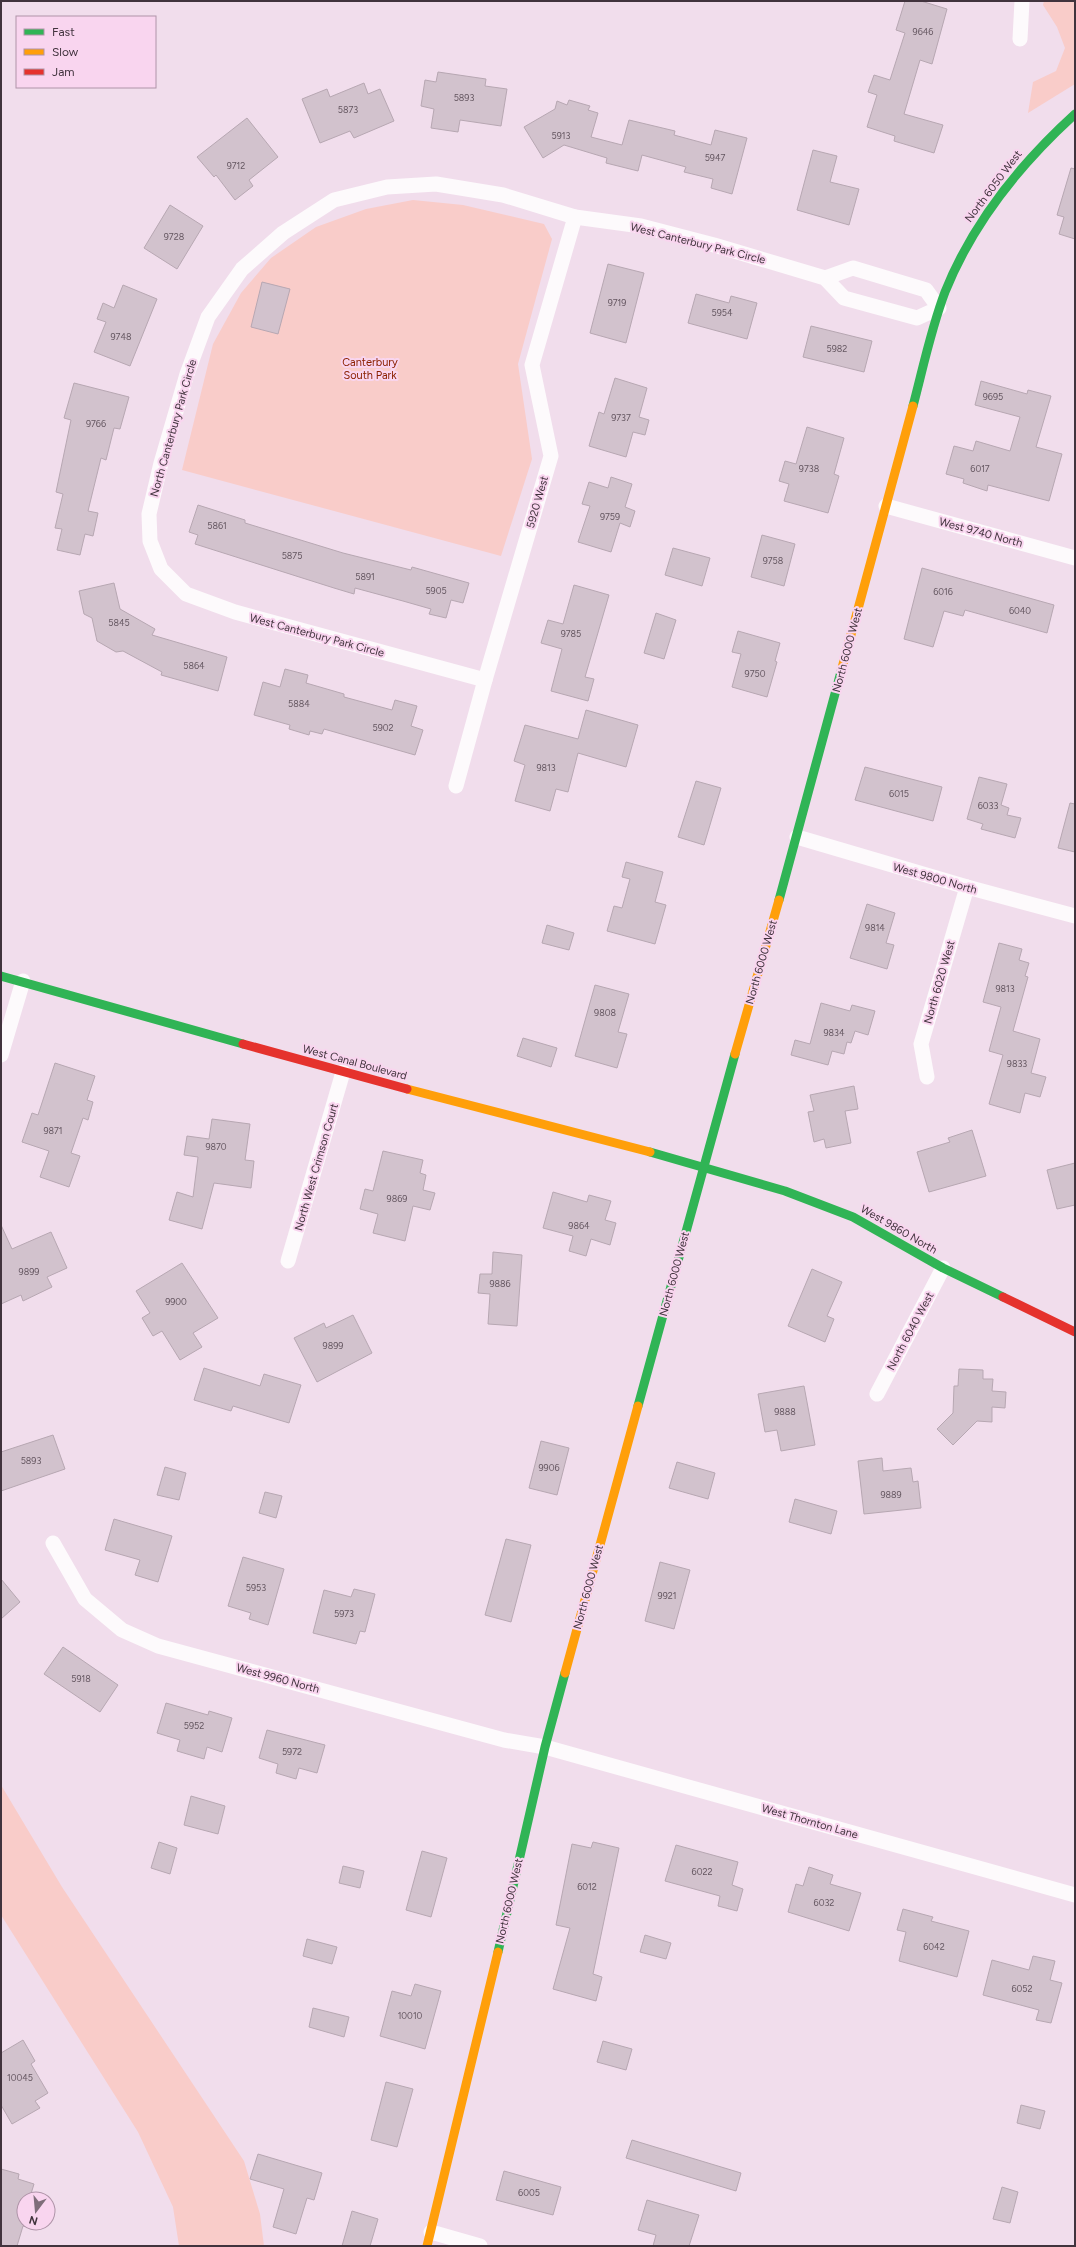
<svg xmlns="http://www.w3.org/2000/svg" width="1076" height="2247" font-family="Figtree,sans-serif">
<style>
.green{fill:#f9ccc9}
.building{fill:#d2c2cd;stroke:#b7a7b2}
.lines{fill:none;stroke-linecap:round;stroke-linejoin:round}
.street{stroke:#fdfafc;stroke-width:15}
.fast{stroke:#30b455;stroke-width:9}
.slow{stroke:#ff9f0a;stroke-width:9}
.jam{stroke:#e5322d;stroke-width:9}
.labels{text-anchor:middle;stroke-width:4;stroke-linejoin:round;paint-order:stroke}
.number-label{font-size:9px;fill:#655761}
.street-label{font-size:11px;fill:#41333d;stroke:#f9d5ef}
.park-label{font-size:11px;fill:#8b2100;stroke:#f9d5ef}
</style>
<rect width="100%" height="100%" fill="#f1ddec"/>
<g class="green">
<path d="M1044 1H1075V84L1028 113 1033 82 1056 71 1065 48 1057 27 1043 5Z"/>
<path d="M413 200 463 205 544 224 552 239 518 364 532 459 501 556 182 470 213 344 241 293 271 258 316 227 366 209Z"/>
<path d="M1 1785 62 1887 244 2161 260 2214 264 2246H179L173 2207 138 2132 1 1915Z"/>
</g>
<g class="building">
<path d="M905 1H921L947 9 932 64 920 60 904 114 943 125 934 153 894 141 895 136 867 127 877 95 868 92 874 75 890 80 905 33 896 30Z"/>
<path d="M438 72 486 79 485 86 507 89 501 126 460 120 458 132 431 128 434 109 421 106 425 80 436 82Z"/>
<path d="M364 83 368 94 380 89 394 121 354 138 350 131 320 143 302 99 327 89 330 97Z"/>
<path d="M569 100 590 106 588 110 598 113 591 137 622 145 629 120 675 131 674 135 711 145 715 130 747 138 732 194 711 188 713 179 684 172 686 167 642 155 638 171 606 163 607 158 564 145 543 158 524 127 555 109 557 101 567 105Z"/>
<path d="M247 118 278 157 249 180 253 186 235 200 216 175 214 177 197 157Z"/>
<path d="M813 150 837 156 830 182 859 189 849 225 797 210Z"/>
<path d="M1071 168 1075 169V239L1059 234 1064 217 1057 215Z"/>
<path d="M170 205 203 226 177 269 144 248Z"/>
<path d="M608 264 644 273 626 343 590 333Z"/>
<path d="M262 282 290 289 278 334 251 327Z"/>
<path d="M123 285 157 299 130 366 94 352 106 322 97 319 103 303 114 308Z"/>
<path d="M696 294 729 303 731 296 757 303 747 339 688 323Z"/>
<path d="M811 326 872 341 864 372 803 357Z"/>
<path d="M615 378 647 388 639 417 649 420 645 435 633 432 626 457 589 446 599 412 604 414Z"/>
<path d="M981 381 1027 394 1028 390 1051 396 1036 447 1062 454 1049 501 988 485 987 491 963 483 964 479 946 474 954 446 973 451 976 441 1010 451 1020 417 975 405Z"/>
<path d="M74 383 129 397 120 429 114 428 106 460 101 458 88 511 98 513 93 536 85 534 80 555 57 550 62 529 55 528 63 494 56 492 71 420 64 418Z"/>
<path d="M807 427 844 438 834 474 839 476 828 513 784 501 789 484 779 481 785 461 796 464Z"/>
<path d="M611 477 632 484 625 507 635 511 630 527 620 523 611 552 578 542 590 506 582 504 589 482 608 488Z"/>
<path d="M198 505 245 520V523L343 553 411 570 412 567 469 583 463 603 451 600 446 618 429 614 431 609 403 601 355 588 354 594 334 588 195 544 198 535 189 532Z"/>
<path d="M762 535 795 544 784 586 751 577Z"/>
<path d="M673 548 710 558 702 586 665 575Z"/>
<path d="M922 568 1054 605 1047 633 965 610 963 616 944 611 933 647 904 639Z"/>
<path d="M114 583 120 609 155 629 152 635 227 657 218 691 161 675 162 672 123 651 116 652 97 641 92 618 84 614 79 591Z"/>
<path d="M574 585 609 595 585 677 594 679 588 701 551 691 562 649 541 643 548 620 563 624Z"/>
<path d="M656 613 676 620 664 659 644 653Z"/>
<path d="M738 631 780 643 775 661 777 662 767 697 732 687 741 654 732 652Z"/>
<path d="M285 669 308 675 306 683 344 694V697L392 710 395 700 417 706 411 726 423 730 415 755 324 729 322 734 310 731 309 735 289 729 290 725 254 715 263 682 280 687Z"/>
<path d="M586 710 638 725 626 767 578 753 568 792 556 789 550 811 515 801 525 765 514 761 525 725 578 739Z"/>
<path d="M865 767 942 787 933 821 855 800Z"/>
<path d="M979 777 1007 784 1001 805 1009 808 1007 815 1021 818 1015 838 981 829 983 824 967 819Z"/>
<path d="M696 781 721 788 704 845 678 837Z"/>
<path d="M1070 803 1075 804V852L1058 848Z"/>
<path d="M626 862 663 872 655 902 666 905 655 944 607 931 614 906 622 908 630 879 622 877Z"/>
<path d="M867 904 895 913 886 943 894 945 887 969 850 958Z"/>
<path d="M547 925 574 933 569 950 542 943Z"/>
<path d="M999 943 1022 949 1019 960 1029 963 1025 976 1028 977 1013 1031 1040 1039 1031 1073 1046 1077 1040 1097 1025 1093 1020 1113 989 1104 1003 1055 989 1051 1001 1007 983 1002Z"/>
<path d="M595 985 629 994 618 1032 627 1034 617 1068 575 1056Z"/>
<path d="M821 1003 850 1011 852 1005 875 1011 868 1035 855 1031 851 1043 847 1042 844 1054 832 1051 828 1065 791 1055 795 1040 810 1044Z"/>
<path d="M523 1038 557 1048 551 1067 517 1056Z"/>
<path d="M55 1063 95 1076 87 1100 93 1102 88 1120 83 1118 71 1153 80 1156 69 1187 40 1177 49 1151 22 1142 32 1113 38 1115Z"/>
<path d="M854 1086 858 1109 845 1111 851 1143 826 1148 824 1139 814 1142 808 1112 814 1111 810 1095Z"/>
<path d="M212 1119 250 1124 245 1160 254 1161 251 1188 214 1183 202 1229 169 1220 177 1192 193 1197 198 1157 184 1155 187 1136 209 1139Z"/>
<path d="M972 1130 986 1176 929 1192 917 1152 950 1142 948 1138Z"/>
<path d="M383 1151 423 1160 420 1173 426 1175 423 1190 435 1193 430 1210 413 1206 405 1241 373 1233 378 1214 360 1209 365 1189 373 1191Z"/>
<path d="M1075 1163V1205L1057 1209 1047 1170Z"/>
<path d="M553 1192 587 1202 589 1195 611 1201 605 1220 616 1223 610 1245 591 1239 586 1256 569 1251 573 1236 543 1228Z"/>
<path d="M1 1225 12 1249 51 1232 67 1268 47 1277 52 1287 23 1301 21 1295 1 1304Z"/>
<path d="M493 1252 522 1255 517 1326 488 1324 490 1294 478 1293 480 1274H492Z"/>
<path d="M182 1263 218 1318 193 1333 202 1347 180 1360 162 1331 153 1336 142 1318 150 1313 136 1291Z"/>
<path d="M812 1269 842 1282 827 1316 834 1319 825 1342 788 1326Z"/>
<path d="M353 1315 372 1353 317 1382 294 1338 324 1323 326 1328Z"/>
<path d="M204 1368 260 1386 264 1374 301 1385 289 1423 233 1406 231 1411 194 1400Z"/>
<path d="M959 1369 983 1370V1379H993L992 1391 1006 1392 1005 1408 992 1407V1422L977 1421 953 1445 937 1429 953 1413 954 1386H958Z"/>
<path d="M804 1386 815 1445 781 1451 777 1430 765 1432 758 1394Z"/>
<path d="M53 1435 65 1469 1 1491V1452Z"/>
<path d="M541 1441 569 1448 557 1495 529 1488Z"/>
<path d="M882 1458 883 1471 911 1468 913 1482 918 1481 921 1508 864 1514 858 1461Z"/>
<path d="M677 1462 715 1473 708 1499 669 1488Z"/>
<path d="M165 1467 186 1473 179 1500 157 1495Z"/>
<path d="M265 1492 282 1496 276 1518 259 1513Z"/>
<path d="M795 1499 837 1511 831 1534 789 1522Z"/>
<path d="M114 1519 172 1536 158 1582 135 1575 140 1560 105 1550Z"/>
<path d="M506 1539 531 1545 511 1622 485 1615Z"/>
<path d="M243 1557 284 1569 268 1625 249 1619 251 1613 228 1606Z"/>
<path d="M660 1562 690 1570 674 1629 645 1621Z"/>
<path d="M1 1579 20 1602 1 1619Z"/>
<path d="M354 1589 375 1594 365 1632 360 1631 356 1644 313 1633 324 1590 351 1597Z"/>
<path d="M63 1647 118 1685 100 1712 44 1674Z"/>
<path d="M166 1703 208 1715 209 1711 232 1718 222 1752 207 1747 204 1759 177 1751 180 1740 157 1733Z"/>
<path d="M267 1730 325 1745 317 1773 299 1768 296 1779 276 1773 278 1764 259 1758Z"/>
<path d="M191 1796 225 1806 218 1834 184 1825Z"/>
<path d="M159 1842 177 1848 170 1874 151 1868Z"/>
<path d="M593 1842 619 1848 593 1974 602 1977 596 2001 553 1989 570 1928 556 1925 572 1844 591 1848Z"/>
<path d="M676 1845 738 1862 732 1885 743 1889 737 1911 718 1906 720 1896 665 1881Z"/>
<path d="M422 1851 447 1858 431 1917 406 1910Z"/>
<path d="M343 1866 364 1871 360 1888 339 1883Z"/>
<path d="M809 1867 833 1875 830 1884 861 1893 849 1931 788 1912 796 1884 803 1886Z"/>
<path d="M903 1909 933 1917 931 1921 969 1931 957 1977 899 1961 906 1932 897 1930Z"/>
<path d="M645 1935 671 1943 666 1959 640 1952Z"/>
<path d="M307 1939 337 1947 332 1964 303 1956Z"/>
<path d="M1033 1956 1055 1961 1050 1980 1062 1983 1051 2023 1036 2020 1039 2010 983 1995 992 1960 1029 1970Z"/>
<path d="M415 1984 441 1991 425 2049 380 2036 392 1991 411 1996Z"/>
<path d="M313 2008 349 2017 344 2037 309 2027Z"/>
<path d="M23 2040 35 2061 31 2064 48 2093 35 2101 40 2108 12 2124 1 2105V2053Z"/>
<path d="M603 2041 632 2049 626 2070 597 2062Z"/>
<path d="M386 2082 413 2089 397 2147 371 2140Z"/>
<path d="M1021 2105 1045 2111 1040 2129 1017 2123Z"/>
<path d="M632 2140 741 2173 736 2191 626 2158Z"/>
<path d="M258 2154 322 2173 314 2200 307 2198 296 2234 273 2227 284 2189 250 2179Z"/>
<path d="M1 2169 19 2174 18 2179 34 2184 30 2197 36 2199H24V2223H33L32 2228 23 2226 17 2246H1Z"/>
<path d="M504 2171 561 2187 553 2215 496 2200Z"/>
<path d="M1002 2187 1018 2192 1010 2223 993 2219Z"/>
<path d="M647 2200 699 2215 689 2246H653L656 2235 638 2230Z"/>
<path d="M352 2211 378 2219 370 2246H342Z"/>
</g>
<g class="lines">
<g class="street">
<path d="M1020 39 1022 1"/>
<path d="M886 506 1075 558"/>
<path d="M485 680 235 612 186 594 161 569 150 541 149 514 161 463 187 374 208 317 242 269 283 233 334 200 387 187 436 184 503 195 575 217 641 226 714 245 825 278 844 298 917 318 939 308 926 290 853 268 825 278"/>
<path d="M456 786 485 680 551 456 532 365 575 217"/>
<path d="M797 837 967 887 1075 916"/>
<path d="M1 1055 23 981"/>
<path d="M927 1077 921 1044 967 887"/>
<path d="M288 1261 343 1072"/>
<path d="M877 1394 943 1268"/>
<path d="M53 1543 85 1599 122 1630 158 1646 504 1740 545 1747 1075 1895"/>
<path d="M431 2232 480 2246"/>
</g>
<g class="fast">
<path d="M913 406C923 368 931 329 945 292 973 222 1020 164 1075 114"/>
<path d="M779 900 842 668"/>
<path d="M1 976 243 1044"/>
<path d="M650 1152 785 1191 853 1217 943 1268 1003 1297"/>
<path d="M638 1406 735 1054"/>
<path d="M498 1952 545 1747 565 1673"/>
</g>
<g class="slow">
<path d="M842 668 913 406"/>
<path d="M735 1054 779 900"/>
<path d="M407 1089 650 1152"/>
<path d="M565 1673 638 1406"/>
<path d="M427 2246 498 1952"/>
</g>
<g class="jam">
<path d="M243 1044 407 1089"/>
<path d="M1003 1297 1075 1332"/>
</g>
</g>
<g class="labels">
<g class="number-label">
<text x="923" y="35">9646</text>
<text x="464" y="101">5893</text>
<text x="348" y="113">5873</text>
<text x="561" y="139">5913</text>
<text x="715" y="161">5947</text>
<text x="236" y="169">9712</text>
<text x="174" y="240">9728</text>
<text x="617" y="306">9719</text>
<text x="722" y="316">5954</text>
<text x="121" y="340">9748</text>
<text x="837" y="352">5982</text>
<text x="993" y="400">9695</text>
<text x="621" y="421">9737</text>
<text x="96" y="427">9766</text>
<text x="809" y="472">9738</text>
<text x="980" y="472">6017</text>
<text x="610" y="520">9759</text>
<text x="217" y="529">5861</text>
<text x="292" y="559">5875</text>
<text x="773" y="564">9758</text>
<text x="365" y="580">5891</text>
<text x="436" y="594">5905</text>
<text x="943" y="595">6016</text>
<text x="1020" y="614">6040</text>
<text x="119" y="626">5845</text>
<text x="571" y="637">9785</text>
<text x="194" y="669">5864</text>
<text x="755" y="677">9750</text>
<text x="299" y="707">5884</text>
<text x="383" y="731">5902</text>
<text x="546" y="771">9813</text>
<text x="899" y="797">6015</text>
<text x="988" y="809">6033</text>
<text x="875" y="931">9814</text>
<text x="1005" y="992">9813</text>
<text x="605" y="1016">9808</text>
<text x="834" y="1036">9834</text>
<text x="1017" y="1067">9833</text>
<text x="53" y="1134">9871</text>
<text x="216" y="1150">9870</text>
<text x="397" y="1202">9869</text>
<text x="579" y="1229">9864</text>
<text x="29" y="1275">9899</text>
<text x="500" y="1287">9886</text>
<text x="176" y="1305">9900</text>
<text x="333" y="1349">9899</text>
<text x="785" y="1415">9888</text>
<text x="31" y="1464">5893</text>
<text x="549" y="1471">9906</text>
<text x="891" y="1498">9889</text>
<text x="256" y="1591">5953</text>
<text x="667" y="1599">9921</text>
<text x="344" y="1617">5973</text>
<text x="81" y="1682">5918</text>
<text x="194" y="1729">5952</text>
<text x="292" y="1755">5972</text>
<text x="702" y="1875">6022</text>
<text x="587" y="1890">6012</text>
<text x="824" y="1906">6032</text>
<text x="934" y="1950">6042</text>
<text x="1022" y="1992">6052</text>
<text x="410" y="2019">10010</text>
<text x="20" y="2081">10045</text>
<text x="529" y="2196">6005</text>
</g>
<g class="street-label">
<text transform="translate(993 186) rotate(-53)" y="4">North 6050 West</text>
<text transform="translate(698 243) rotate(14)" y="4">West Canterbury Park Circle</text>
<text transform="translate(173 428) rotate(-74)" y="4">North Canterbury Park Circle</text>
<text transform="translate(537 502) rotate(-74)" y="4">5920 West</text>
<text transform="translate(981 532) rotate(15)" y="4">West 9740 North</text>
<text transform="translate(317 635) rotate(15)" y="4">West Canterbury Park Circle</text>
<text transform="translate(847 650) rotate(-75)" y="4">North 6000 West</text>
<text transform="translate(935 878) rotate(16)" y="4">West 9800 North</text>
<text transform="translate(761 962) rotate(-74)" y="4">North 6000 West</text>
<text transform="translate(939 982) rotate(-74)" y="4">North 6020 West</text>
<text transform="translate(355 1062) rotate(15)" y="4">West Canal Boulevard</text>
<text transform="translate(316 1167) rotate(-74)" y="4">North West Crimson Court</text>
<text transform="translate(899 1229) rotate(30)" y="4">West 9860 North</text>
<text transform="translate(674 1274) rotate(-75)" y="4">North 6000 West</text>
<text transform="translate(910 1331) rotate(-62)" y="4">North 6040 West</text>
<text transform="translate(588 1587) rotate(-75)" y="4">North 6000 West</text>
<text transform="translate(278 1678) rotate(15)" y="4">West 9960 North</text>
<text transform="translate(810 1821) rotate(16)" y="4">West Thornton Lane</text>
<text transform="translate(509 1901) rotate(-77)" y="4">North 6000 West</text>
</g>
<g class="park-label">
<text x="370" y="366">Canterbury<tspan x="370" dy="13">South Park</tspan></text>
</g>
</g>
<rect width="1076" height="2247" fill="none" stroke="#41333d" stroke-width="4"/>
<rect x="16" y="16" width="140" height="72" fill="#f9d5ef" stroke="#af94a8"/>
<rect x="24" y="29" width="20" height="6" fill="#30b455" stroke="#af94a8"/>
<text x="52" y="36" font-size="12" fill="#41333d">Fast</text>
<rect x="24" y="49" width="20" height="6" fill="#ff9f0a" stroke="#af94a8"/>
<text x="52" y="56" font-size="12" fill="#41333d">Slow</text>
<rect x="24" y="69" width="20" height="6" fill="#e5322d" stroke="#af94a8"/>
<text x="52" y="76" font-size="12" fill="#41333d">Jam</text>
<g transform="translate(36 2211) rotate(196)"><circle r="19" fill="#f9d5ef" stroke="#af94a8"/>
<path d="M0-3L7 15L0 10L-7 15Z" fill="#7f6e7a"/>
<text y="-6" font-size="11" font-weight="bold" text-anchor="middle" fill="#41333d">N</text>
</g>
</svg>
